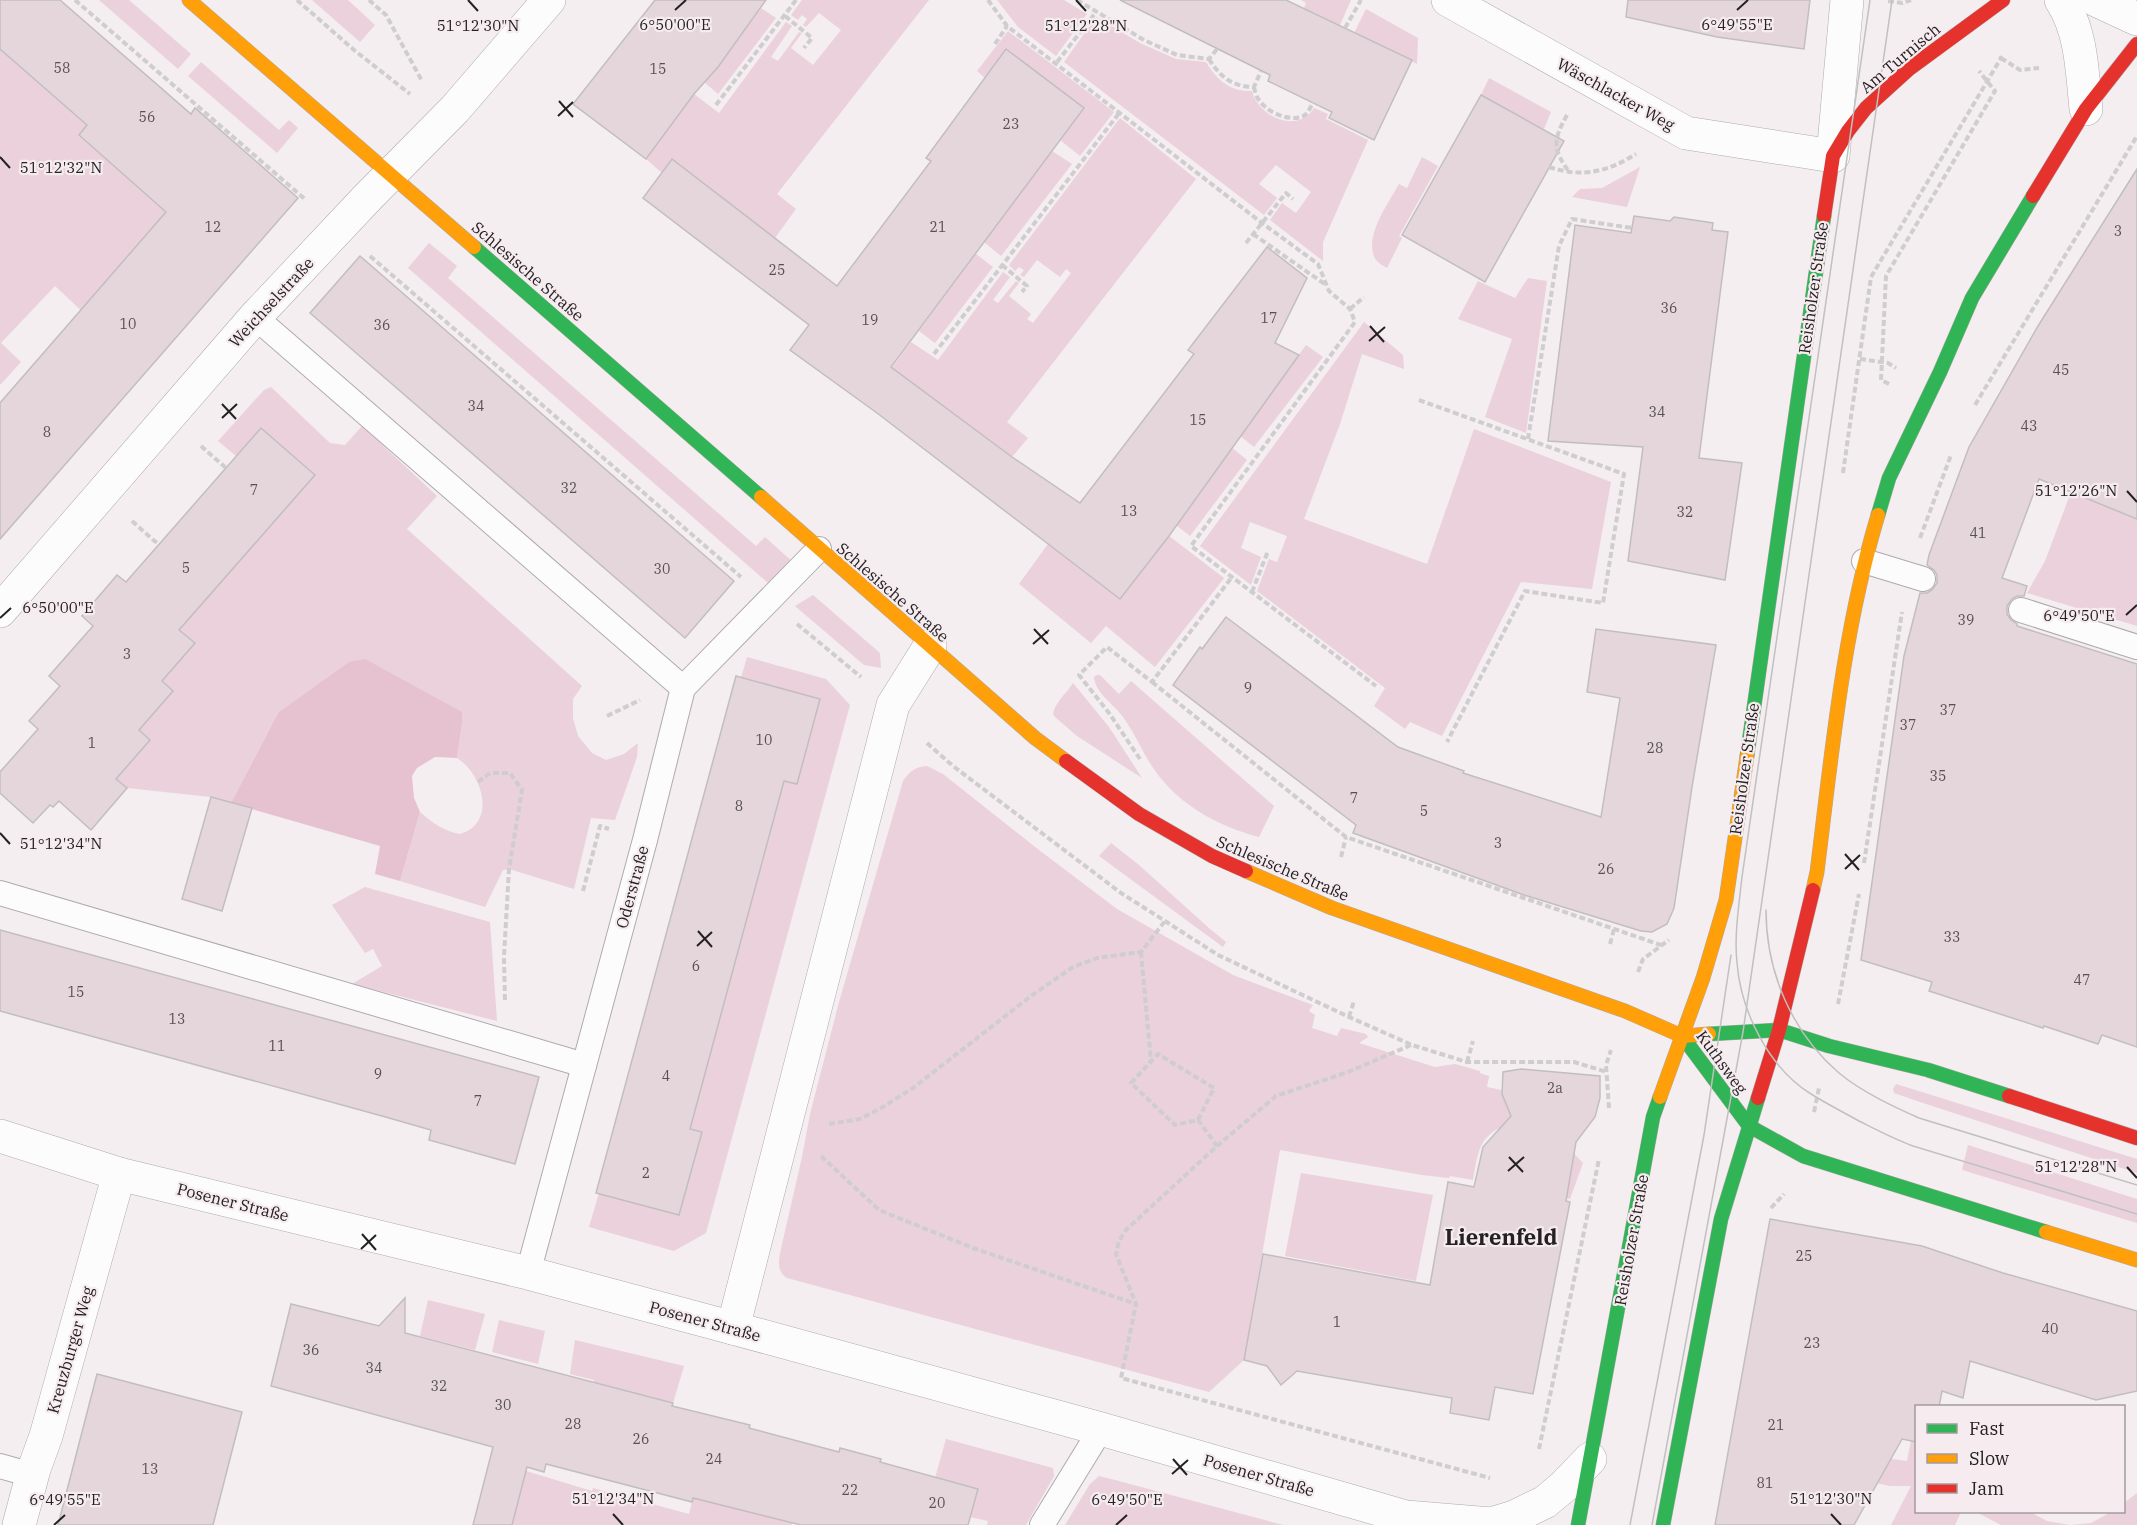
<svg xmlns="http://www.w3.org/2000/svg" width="2137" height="1525" font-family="'IBM Plex Serif',serif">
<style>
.green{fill:#ead1db}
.forest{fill:#e6c2d1}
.building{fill:#e5d6dc;stroke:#c2bebf;stroke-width:1.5}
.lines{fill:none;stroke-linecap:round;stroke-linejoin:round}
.lane-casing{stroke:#afaaac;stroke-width:26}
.street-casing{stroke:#afaaac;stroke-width:34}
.fast-casing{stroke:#afaaac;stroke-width:15}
.slow-casing{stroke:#afaaac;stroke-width:15}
.jam-casing{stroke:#afaaac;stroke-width:15}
.path{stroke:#cfcdcd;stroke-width:4;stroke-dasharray:6 3;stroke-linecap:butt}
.lane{stroke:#fdfcfd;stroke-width:24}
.street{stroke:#fdfcfd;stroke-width:33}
.fast{stroke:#30b455;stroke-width:14}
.slow{stroke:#ff9f0a;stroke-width:14}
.jam{stroke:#e5322d;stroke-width:14}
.tram{stroke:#c1c0c0;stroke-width:1.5}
.ticks{fill:none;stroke:#242122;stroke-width:2}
.labels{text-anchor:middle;stroke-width:4.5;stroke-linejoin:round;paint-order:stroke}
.number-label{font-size:14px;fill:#565052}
.street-label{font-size:16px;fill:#242122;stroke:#f6ecef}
.district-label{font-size:22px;font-weight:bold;fill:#242122;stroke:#f6ecef}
.ticks-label{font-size:15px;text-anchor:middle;fill:#242122;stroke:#f6ecef;stroke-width:4.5;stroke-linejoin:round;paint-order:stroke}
</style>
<rect width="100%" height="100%" fill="#f4eef0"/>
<g class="green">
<path d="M99 0H129L191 54 178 69Z"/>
<path d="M312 0H348L375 25 360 42Z"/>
<path d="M802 0H929L777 194 796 209 775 238 671 159 662 173 646 159 694 94 719 113 786 22 792 26 771 57 778 61 799 32 802 33 791 48 813 65 841 30 819 13 806 27 803 25 807 19 802 15 798 20 791 15Z"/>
<path d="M997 0H1064L1087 14 1056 56 1018 27Z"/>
<path d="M1301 0H1351L1340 25 1304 8 1306 3Z"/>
<path d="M761 8 776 18 718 94 704 82Z"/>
<path d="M1366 9 1418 38 1417 64 1354 33Z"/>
<path d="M1096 17 1140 43 1176 59 1206 62C1217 80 1230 92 1252 91 1259 118 1298 134 1314 108L1328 114 1326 119 1368 140 1323 242V261L1270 220 1282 203 1296 213 1311 192 1276 165 1259 184 1277 198 1264 215 1064 62Z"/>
<path d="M1008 31 1114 112 1080 156 1060 140 1006 50 985 78 977 71Z"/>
<path d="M0 49 92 120 79 135 137 186 191 202 85 314 55 286 1 343 21 362 0 385Z"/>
<path d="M201 62 279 130 289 120 298 128 277 153 188 76Z"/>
<path d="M1489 78 1551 112 1544 129 1481 95Z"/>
<path d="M1120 118 1196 179 1007 422 1028 438 1012 457 933 399 879 385 911 342 938 360 1003 272 1010 277 993 300 998 303 1016 281 1019 283 1009 296 1031 314 1027 319 1033 323 1071 273 1066 269 1060 277 1037 260 1024 277 1020 275 1024 270 1019 267 1015 271 1009 265Z"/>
<path d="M1052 151 1072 164 1001 256 984 242Z"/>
<path d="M1422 157 1438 166 1399 236 1402 238 1387 268C1384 266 1378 263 1376 260 1362 239 1389 202 1399 184L1407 188Z"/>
<path d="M1640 167 1627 207 1572 197 1580 189 1602 188Z"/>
<path d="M429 243 457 266 448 278 756 546 765 537 794 563 775 589 408 268Z"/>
<path d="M976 254 993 267 935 343 919 331Z"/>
<path d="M1528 278 1547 281 1526 433 1485 417 1512 339 1458 319 1478 281 1515 298Z"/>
<path d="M1364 322 1403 355 1404 369 1362 354 1340 424 1304 519 1427 564 1474 429 1611 482 1592 589 1521 582 1442 736 1410 722 1405 729 1374 706 1385 688 1257 591 1269 559 1277 562 1287 536 1250 522 1241 548 1261 557 1251 585 1200 546Z"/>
<path d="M1306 345 1323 357 1254 447 1240 436Z"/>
<path d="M271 387 330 443 345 445 362 426 437 496 407 529 582 686 573 699V718L578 736 592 753 606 760 624 754 638 743 637 757 615 820 591 818 574 889 509 869 503 870 485 907 400 881 420 812C433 823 443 831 460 834 497 823 483 774 457 758L462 724 278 713 231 803 211 797 127 788 116 779 150 740 139 730 173 691 162 681 194 643 179 630 315 475 261 428 236 456 218 441 264 390Z"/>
<path d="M1231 447 1247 460 1190 536 1176 525Z"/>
<path d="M2071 492 2137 519V626L2027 593 2045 561Z"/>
<path d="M1169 536 1224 578 1155 667 1106 626 1091 643 1019 584 1048 544 1120 599Z"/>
<path d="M813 595 880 653 881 668 864 665 795 606Z"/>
<path d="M747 657 826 679 850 705 706 1233 674 1251 589 1227 599 1193 679 1215 702 1132 690 1129 784 781 797 784 820 700 741 678Z"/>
<path d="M1097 675H1100L1119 694 1131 681 1274 806 1259 837C1214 825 1173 802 1148 760 1140 746 1133 731 1123 717 1114 704 1095 693 1094 677Z"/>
<path d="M1073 683 1109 727 1142 778 1077 736 1055 717 1053 714C1055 702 1067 693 1073 683Z"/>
<path d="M927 766 943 774 1039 850 1117 909 1233 975 1313 1005 1309 1011 1315 1015 1312 1028 1337 1036 1341 1028 1366 1034 1368 1037 1359 1043 1435 1067 1455 1064 1480 1071V1073L1489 1076 1487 1087 1502 1090 1552 1131 1583 1163 1570 1199 1547 1193 1506 1125C1478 1136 1478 1153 1473 1180L1450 1176 1449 1178 1422 1175 1280 1150 1244 1360 1209 1392 787 1278C778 1272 778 1264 780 1253L802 1157 810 1114 839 1002 903 781C910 771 915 767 927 766Z"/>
<path d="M1111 843 1139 865 1210 929 1226 942 1223 947 1099 856Z"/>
<path d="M365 887 490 922 497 1021 352 984 382 966 373 949 365 953 332 905Z"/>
<path d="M1896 1084 2137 1159V1173L1920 1102 1894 1093 1893 1089Z"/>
<path d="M1968 1145 2137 1199V1223L1962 1170Z"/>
<path d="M1301 1173 1433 1195 1416 1281 1285 1256Z"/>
<path d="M428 1300 485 1314 475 1350 420 1336Z"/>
<path d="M499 1320 545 1331 538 1364 492 1352Z"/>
<path d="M575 1340 684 1366 673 1403 649 1396 593 1387 594 1380 570 1374Z"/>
<path d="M1916 1415V1512H1961L1955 1525H1891L1911 1486H1890L1835 1474 1840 1452 1907 1461Z"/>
<path d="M946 1439 1053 1468 1054 1476 1026 1525H987L988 1521 970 1517 978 1489 935 1478Z"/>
<path d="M526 1471 592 1491 593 1488 689 1514 693 1498H799L792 1525H512Z"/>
<path d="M1099 1476 1115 1480 1283 1525H1065L1090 1484Z"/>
<path d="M2137 1493V1525H2001L1976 1512H2030L2047 1521 2070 1525 2091 1523 2111 1512H2124V1503Z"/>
</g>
<path class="forest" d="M365 659 462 712V724L457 758 435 757 417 768 412 776 414 798 420 812 400 881 375 874 380 846 231 803 278 713 349 662Z"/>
<g class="building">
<path d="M0 0H60L191 114 195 108 298 198 0 539V403L166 212 79 135 87 125 0 49Z"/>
<path d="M655 0H766L718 67 694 94 646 159 573 104Z"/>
<path d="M1120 0H1286L1412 60 1374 140 1329 118 1332 112 1268 81 1270 75Z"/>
<path d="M1628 0H1810L1804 49 1717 37 1626 17Z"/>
<path d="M1006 49 1084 108 891 367 1012 457 1080 503 1194 354 1188 350 1267 247 1307 278 1275 343 1299 355 1169 536 1120 599 877 413 790 350 809 325 643 198 672 159 837 286 931 161 926 158Z"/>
<path d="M1481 95 1564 141 1485 282 1402 235Z"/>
<path d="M2137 169V519L2039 479 2002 578 2027 586 2024 596H2017L2012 599 2007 606V614L2011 620 2017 624V626L2137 664V1047L2102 1035 2098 1044 2044 1026 2043 1028 1929 991 1932 982 1861 960 1904 656 1920 593H1927L1932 590 1937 583V575L1934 570 1927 565 1929 555 1969 447 2038 326Z"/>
<path d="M1634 216 1670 221 1674 217 1713 223 1712 230 1728 232 1699 458 1742 463 1725 580 1628 561 1643 447 1548 441 1575 225 1631 233Z"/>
<path d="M360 256 734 581 685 638 310 313Z"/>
<path d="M261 428 315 475 179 630 195 643 162 681 173 691 139 730 150 740 116 779 127 788 91 830 59 801 53 807 50 805 33 823 0 793V772L38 729 29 721 60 686 49 676 93 626 82 616 117 575 126 582Z"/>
<path d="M1226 617 1398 747 1464 771 1463 773 1601 817 1620 698 1587 692 1596 629 1716 645 1692 787 1674 908 1667 924 1652 932 1641 931 1524 895 1353 833 1356 825 1173 685 1200 647 1202 649Z"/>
<path d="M736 676 820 699 797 784 784 781 690 1129 702 1132 679 1215 596 1193Z"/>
<path d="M211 797 252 808 222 911 182 899Z"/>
<path d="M0 930 539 1077 515 1164 429 1140 431 1130 382 1116 0 1011Z"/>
<path d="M1521 1069 1600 1076V1098L1595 1117 1576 1142 1566 1201 1570 1202 1533 1394 1495 1387 1489 1420 1450 1413 1452 1398 1297 1371 1281 1385 1267 1366 1244 1360 1263 1254 1430 1285 1448 1182 1474 1187 1483 1147 1511 1116 1502 1094 1503 1072Z"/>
<path d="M1770 1219 1922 1246 2003 1273 2137 1311V1391L2096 1400 1970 1361 1963 1398 1942 1391 1939 1407H1917V1442L1902 1439 1854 1525H1715Z"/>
<path d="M405 1298V1333L673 1403 672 1406 750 1425 749 1428 839 1452 840 1448 881 1459 880 1462 978 1489 968 1525H801L693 1498 692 1502 546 1464 544 1472 527 1467 512 1525H473L493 1447 271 1386 291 1304 379 1326Z"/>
<path d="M97 1374 242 1412 213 1525H58Z"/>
</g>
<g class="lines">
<defs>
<g id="lane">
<path d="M255 317 683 688"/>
<path d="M1864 561 1923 579"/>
<path d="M2021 610 2137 647"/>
<path d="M0 893 584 1065"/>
<path d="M528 1273 645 840 683 688 819 549"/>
<path d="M0 1466 32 1475"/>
<path d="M1042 1525 1101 1429"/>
</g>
<g id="street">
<path d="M1448 0 1686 133 1833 156 1847 0"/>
<path d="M2061 0C2082 32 2082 72 2086 109"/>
<path d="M2096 0 2137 19"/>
<path d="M0 611 255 317 368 197 455 109 549 0"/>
<path d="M0 1136 119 1174 528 1273 733 1328 1101 1429 1406 1517 1491 1524 1514 1517 1545 1502 1563 1487 1590 1459"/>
<path d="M733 1328 893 705 930 646"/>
<path d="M19 1525 34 1469 46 1436 119 1174"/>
</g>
<g id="fast">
<path d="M474 247 761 497"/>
<path d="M1878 515 1889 478 1940 372 1972 298 2033 196"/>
<path d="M1747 756 1824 216"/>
<path d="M1709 1034 1779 1030 1829 1046 1928 1070 2009 1096"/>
<path d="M1682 1036 1749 1126 1803 1156 2046 1232"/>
<path d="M1578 1525 1653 1117 1660 1097"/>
<path d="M1663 1525 1721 1219 1758 1098"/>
</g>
<g id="slow">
<path d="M189 0 474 247"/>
<path d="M761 497 1035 738 1066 761"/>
<path d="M1246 871 1332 908 1625 1011 1682 1036 1709 1034"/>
<path d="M1813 890 1817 872C1832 752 1843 631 1878 515"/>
<path d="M1660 1097 1703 978 1726 900 1747 756"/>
<path d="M2046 1232 2137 1260"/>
</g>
<g id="jam">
<path d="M2033 196 2086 109 2137 44"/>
<path d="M1824 216 1833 156 1848 131 1866 108 1909 69 2003 0"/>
<path d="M1066 761 1139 814 1212 856 1246 871"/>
<path d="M2009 1096 2137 1138"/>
<path d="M1758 1098 1779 1030 1813 890"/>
</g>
</defs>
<use href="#lane" class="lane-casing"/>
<use href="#street" class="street-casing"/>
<use href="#fast" class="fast-casing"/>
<use href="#slow" class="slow-casing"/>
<use href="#jam" class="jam-casing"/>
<g class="path">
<path d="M75 0 306 200"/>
<path d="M297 0 354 50 410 94"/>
<path d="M369 0 386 15 422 81"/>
<path d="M988 0 1007 26 1262 223 1318 264 1329 291 1350 309 1355 322 1191 546 1376 686"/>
<path d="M1077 0 1144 40 1177 55 1209 59 1217 49"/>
<path d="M1888 1 1902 3 1911 0"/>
<path d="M785 16 812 38 804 48"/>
<path d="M1345 28 1361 0"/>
<path d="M995 44 1007 26"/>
<path d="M2001 58 2020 70 2039 68"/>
<path d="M1209 59C1220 77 1233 87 1254 87L1261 71"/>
<path d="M1057 62 1096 12"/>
<path d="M1254 87C1255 91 1256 97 1259 100 1267 112 1287 121 1301 117 1308 115 1310 108 1313 102"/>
<path d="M716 105 796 0"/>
<path d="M1567 115C1553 140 1552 149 1570 173"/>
<path d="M1549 167C1582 178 1607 172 1636 154"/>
<path d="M1253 234 1326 285"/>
<path d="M1246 243 1286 193 1293 199"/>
<path d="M370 256 741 577"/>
<path d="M1002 265 1027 286 1022 292"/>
<path d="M1350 309 1364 297"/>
<path d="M934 354 1120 112"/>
<path d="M1860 359 1888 363 1896 368"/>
<path d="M1889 384 1881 380 1886 276 1995 91 1979 71"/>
<path d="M1419 400 1624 474 1603 603 1525 591 1447 742"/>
<path d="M1975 405 2137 136"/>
<path d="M1528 439 1559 246 1572 219 1632 228"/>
<path d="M201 446 226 468"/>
<path d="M1843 473 1871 277 2001 58 1999 57"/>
<path d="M132 521 158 544"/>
<path d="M1920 538 1951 455"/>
<path d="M1252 592 1268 551"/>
<path d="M797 624 861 677"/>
<path d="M1152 682 1346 837 1661 945"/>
<path d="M607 716 640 700"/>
<path d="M927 743 953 766 1121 893 1165 921 1218 955 1349 1017 1412 1045 1467 1062H1574L1607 1072"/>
<path d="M1140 759 1109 713 1079 675 1107 647 1152 682 1232 577"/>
<path d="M478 782 490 773H510L522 790 509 869 504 957 505 1002"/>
<path d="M1341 857 1346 837"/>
<path d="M1864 863 1902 612"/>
<path d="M583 891 600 826 609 829"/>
<path d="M1610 944 1614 929"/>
<path d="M1141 952 1151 1062"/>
<path d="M1638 972 1643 959 1669 940"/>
<path d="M1838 1004 1859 894"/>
<path d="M1349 1017 1354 1001"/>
<path d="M1411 1045 1348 1072 1276 1096 1217 1146 1126 1230 1119 1241 1116 1254 1136 1304 1121 1378 1490 1478"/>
<path d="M1467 1062 1473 1041"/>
<path d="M1609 1108 1606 1065 1611 1050"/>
<path d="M1814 1112 1819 1088"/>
<path d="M1198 1120 1214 1088 1158 1054 1131 1083 1175 1125 1198 1120 1217 1146"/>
<path d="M829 1124 860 1119 883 1107 913 1088 1031 996 1073 967 1097 958 1141 952 1165 921"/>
<path d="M821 1156 879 1210 973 1248 1136 1304"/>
<path d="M1771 1208 1784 1194"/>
<path d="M1539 1449 1599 1159"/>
</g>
<use href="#lane" class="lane"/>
<use href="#street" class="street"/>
<use href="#fast" class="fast"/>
<use href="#slow" class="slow"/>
<use href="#jam" class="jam"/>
<g class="tram">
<path d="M1870 0 1742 877C1739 905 1734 935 1737 963 1741 1012 1769 1068 1811 1094 1827 1104 1843 1112 1859 1121 1877 1130 1894 1139 1913 1146L2137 1214"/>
<path d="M1766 910C1766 972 1792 1033 1839 1073 1862 1092 1892 1106 1919 1118L2137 1185"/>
<path d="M1630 1525 1704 1135 1731 955"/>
<path d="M1652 1525 1743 1032 1892 0"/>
</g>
</g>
<path class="ticks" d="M468 0 478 11M1076 0 1086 11M675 10 686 0M1737 10 1748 0M559 101 573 117M558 116 573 102M0 157 10 168M1370 326 1384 342M1369 341 1385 327M222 404 236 419M222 418 237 404M2127 491 2137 502M2126 615 2137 605M0 618 11 608M1034 629 1048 644M1033 644 1049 630M0 833 10 844M1845 854 1859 870M1845 869 1860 855M698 931 712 947M697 946 712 932M1509 1157 1523 1172M2127 1167 2137 1178M1508 1171 1524 1157M362 1234 376 1250M361 1249 376 1235M1173 1459 1187 1475M1172 1474 1188 1460M613 1514 623 1525M1831 1514 1841 1525M54 1525 65 1515M1116 1525 1127 1515"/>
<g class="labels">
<g class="number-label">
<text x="62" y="73">58</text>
<text x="658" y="74">15</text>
<text x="147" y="122">56</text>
<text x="1011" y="129">23</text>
<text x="213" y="232">12</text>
<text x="938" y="232">21</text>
<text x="2118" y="236">3</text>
<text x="777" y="275">25</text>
<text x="1669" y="313">36</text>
<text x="1269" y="323">17</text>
<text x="870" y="325">19</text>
<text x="128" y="329">10</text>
<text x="382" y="330">36</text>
<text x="2061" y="375">45</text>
<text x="476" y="411">34</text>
<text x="1657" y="417">34</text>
<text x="1198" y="425">15</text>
<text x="2029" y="431">43</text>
<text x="47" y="437">8</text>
<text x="569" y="493">32</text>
<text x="254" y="495">7</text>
<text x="1129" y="516">13</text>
<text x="1685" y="517">32</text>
<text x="1978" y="538">41</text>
<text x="186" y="573">5</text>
<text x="662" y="574">30</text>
<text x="1966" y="625">39</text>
<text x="127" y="659">3</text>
<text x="1248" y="693">9</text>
<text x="1948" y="715">37</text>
<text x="1908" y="730">37</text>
<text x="764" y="745">10</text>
<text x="92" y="748">1</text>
<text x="1655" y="753">28</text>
<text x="1938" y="781">35</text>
<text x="1354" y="803">7</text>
<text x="739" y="811">8</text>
<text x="1424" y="816">5</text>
<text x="1498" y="848">3</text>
<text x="1606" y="874">26</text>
<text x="1952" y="942">33</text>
<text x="696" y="971">6</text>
<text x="2082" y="985">47</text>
<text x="76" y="997">15</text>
<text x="177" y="1024">13</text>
<text x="277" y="1051">11</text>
<text x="378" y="1079">9</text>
<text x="666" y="1081">4</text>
<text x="1555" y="1093">2a</text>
<text x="478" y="1106">7</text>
<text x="646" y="1178">2</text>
<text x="1804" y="1261">25</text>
<text x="1337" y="1327">1</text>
<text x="2050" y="1334">40</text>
<text x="1812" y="1348">23</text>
<text x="311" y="1355">36</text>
<text x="374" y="1373">34</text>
<text x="439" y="1391">32</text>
<text x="503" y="1410">30</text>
<text x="573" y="1429">28</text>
<text x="1776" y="1430">21</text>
<text x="641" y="1444">26</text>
<text x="714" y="1464">24</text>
<text x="150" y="1474">13</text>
<text x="1765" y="1488">81</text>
<text x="850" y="1495">22</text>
<text x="937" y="1508">20</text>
</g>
<g class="street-label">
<text transform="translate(1900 58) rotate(-40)" y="6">Am Turnisch</text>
<text transform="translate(1616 94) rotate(29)" y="6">Wäschlacker Weg</text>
<text transform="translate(528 271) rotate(41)" y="6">Schlesische Straße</text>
<text transform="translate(1813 288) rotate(-82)" y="6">Reisholzer Straße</text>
<text transform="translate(271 302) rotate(-47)" y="6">Weichselstraße</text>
<text transform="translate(893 592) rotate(41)" y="6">Schlesische Straße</text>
<text transform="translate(1744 769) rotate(-82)" y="6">Reisholzer Straße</text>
<text transform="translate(1283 868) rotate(23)" y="6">Schlesische Straße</text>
<text transform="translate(632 887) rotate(-75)" y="6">Oderstraße</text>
<text transform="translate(1722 1062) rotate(54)" y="6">Kuthsweg</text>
<text transform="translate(233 1202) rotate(14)" y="6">Posener Straße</text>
<text transform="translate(1631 1240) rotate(-80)" y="6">Reisholzer Straße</text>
<text transform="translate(705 1321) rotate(15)" y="6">Posener Straße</text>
<text transform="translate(70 1350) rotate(-74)" y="6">Kreuzburger Weg</text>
<text transform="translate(1259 1475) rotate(16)" y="6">Posener Straße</text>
</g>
<g class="district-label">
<text x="1501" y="1245">Lierenfeld</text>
</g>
</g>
<g class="ticks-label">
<text x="675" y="30">6°50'00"E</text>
<text x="1737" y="30">6°49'55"E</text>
<text x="478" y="31">51°12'30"N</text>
<text x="1086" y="31">51°12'28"N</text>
<text x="61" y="173">51°12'32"N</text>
<text x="2076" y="496">51°12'26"N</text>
<text x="58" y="613">6°50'00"E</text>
<text x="2079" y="621">6°49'50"E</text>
<text x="61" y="849">51°12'34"N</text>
<text x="2076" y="1172">51°12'28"N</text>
<text x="613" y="1504">51°12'34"N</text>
<text x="1831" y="1504">51°12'30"N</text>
<text x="65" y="1505">6°49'55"E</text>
<text x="1127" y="1505">6°49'50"E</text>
</g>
<rect x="1915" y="1405" width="210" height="108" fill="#f6ecef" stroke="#a29b9d" stroke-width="1.5"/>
<rect x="1927" y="1424" width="30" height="9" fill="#30b455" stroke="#a29b9d" stroke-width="1.5"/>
<text x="1969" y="1435" font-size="18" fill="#242122">Fast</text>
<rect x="1927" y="1454" width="30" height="9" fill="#ff9f0a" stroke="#a29b9d" stroke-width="1.5"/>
<text x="1969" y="1465" font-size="18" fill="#242122">Slow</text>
<rect x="1927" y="1484" width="30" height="9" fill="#e5322d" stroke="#a29b9d" stroke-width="1.5"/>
<text x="1969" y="1495" font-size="18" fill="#242122">Jam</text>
</svg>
